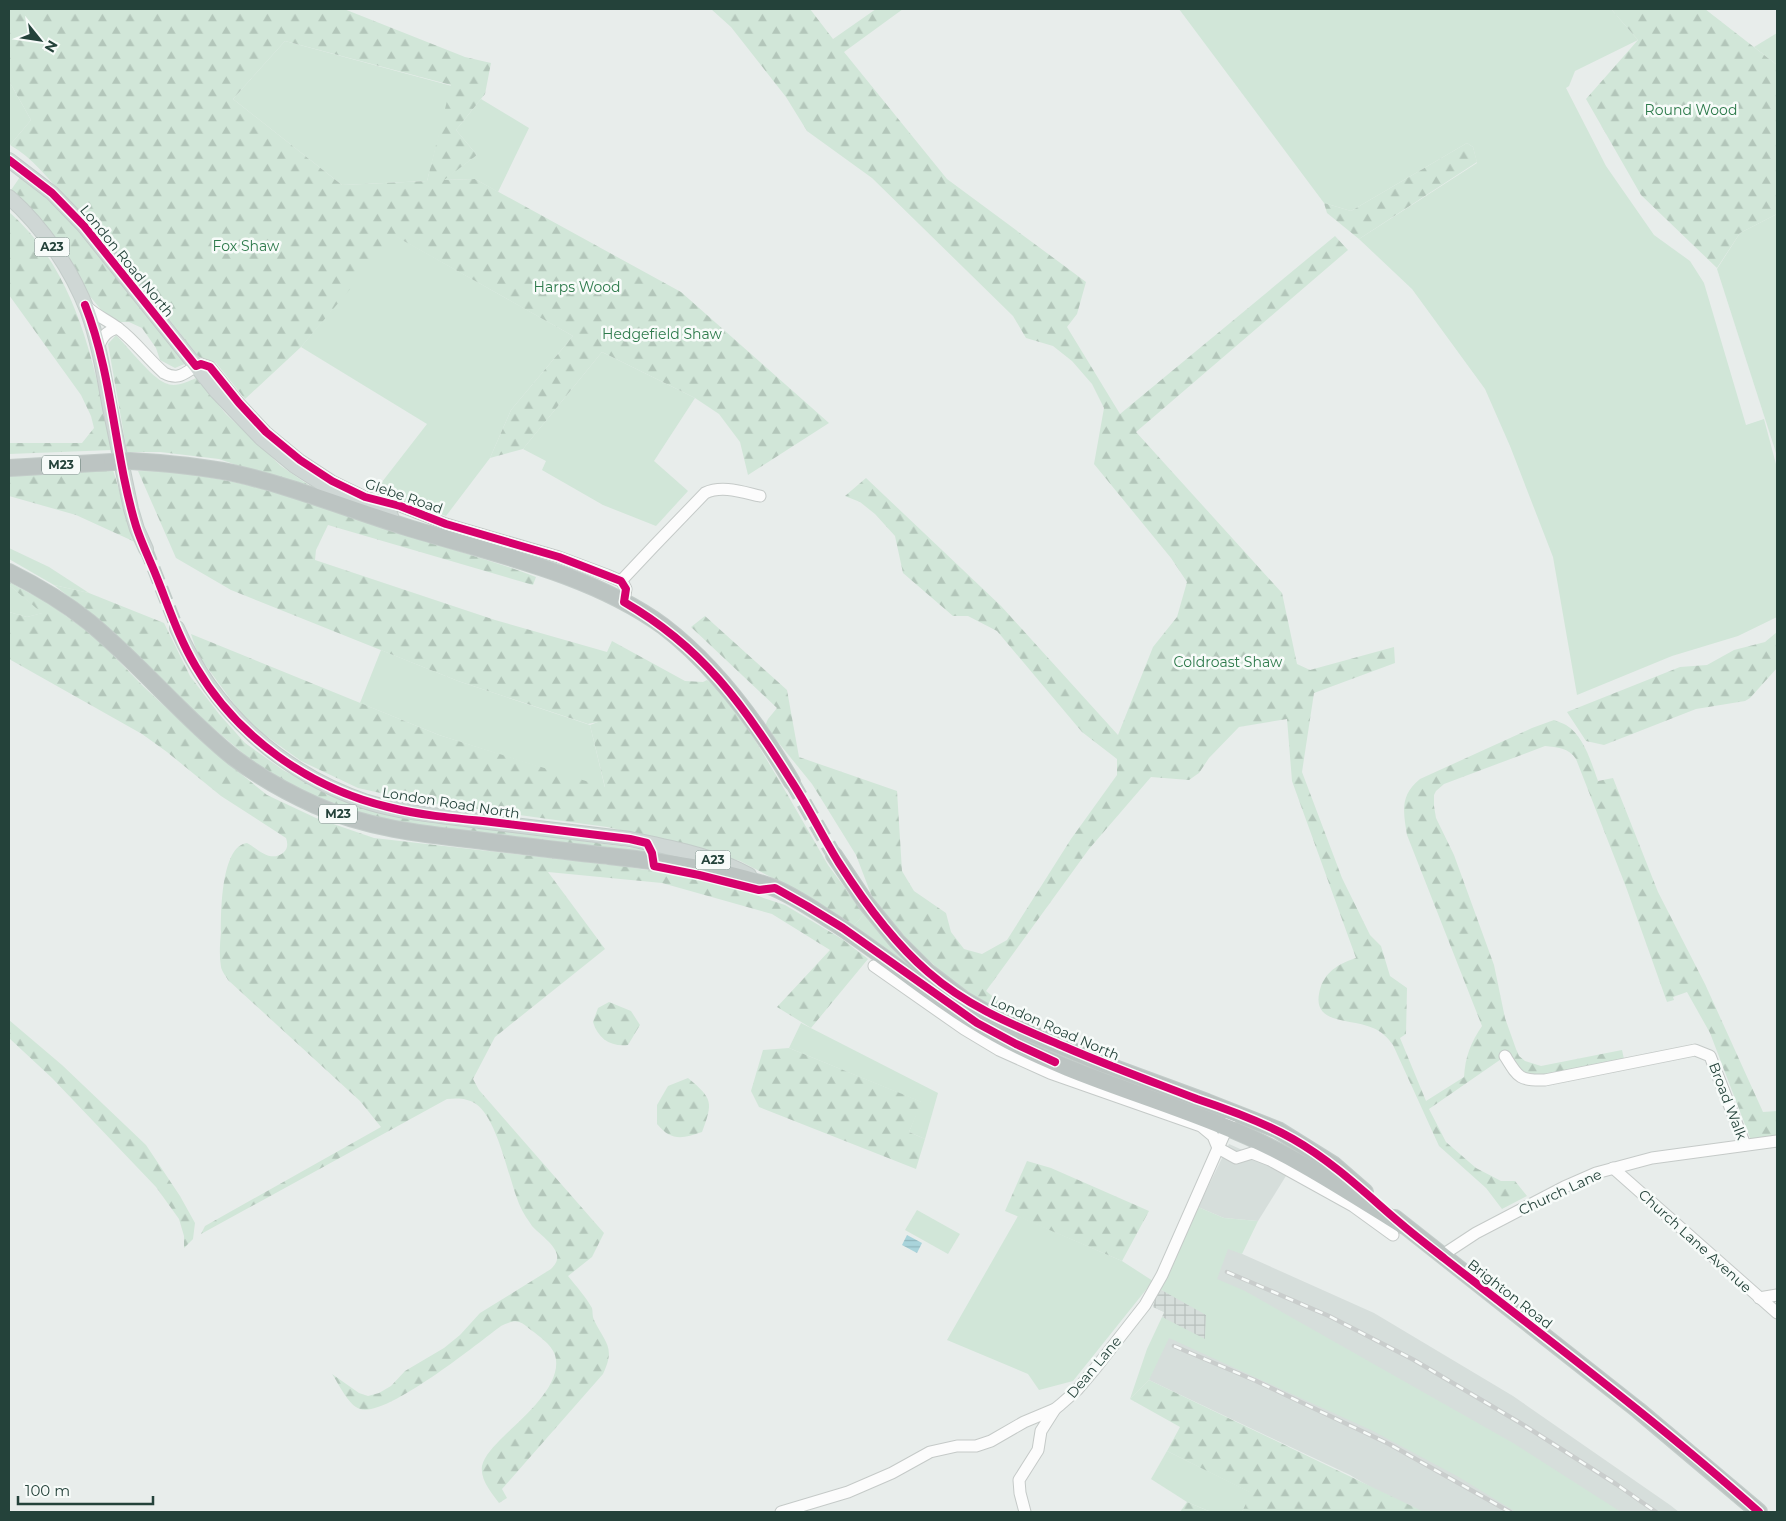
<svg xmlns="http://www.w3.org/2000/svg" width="1786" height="1521" font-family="Montserrat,sans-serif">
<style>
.built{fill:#d6dedb}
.industrial{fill:url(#industrial-grid)}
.green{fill:#d1e6d8}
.forest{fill:url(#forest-firs);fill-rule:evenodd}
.water{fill:url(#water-rules)}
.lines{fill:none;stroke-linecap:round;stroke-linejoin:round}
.major-tunnel{stroke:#c1cbc8;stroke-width:14;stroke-dasharray:14 7;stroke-linecap:butt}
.highway-tunnel{stroke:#c1cbc8;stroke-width:16;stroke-dasharray:16 8;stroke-linecap:butt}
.minor-casing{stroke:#c5cac8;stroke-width:13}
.major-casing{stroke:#c3ccc9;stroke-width:16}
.highway-casing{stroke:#c3ccc9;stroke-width:18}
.minor{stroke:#fcfcfc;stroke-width:11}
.major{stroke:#cfd7d5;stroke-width:14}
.highway{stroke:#bcc4c2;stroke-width:16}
.rail-casing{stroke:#c9cdcc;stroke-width:4.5}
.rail{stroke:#f7fbf9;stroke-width:2.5;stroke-dasharray:8;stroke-linecap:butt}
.highway-bridge-casing{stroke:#c3ccc9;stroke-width:18;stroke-linecap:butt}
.highway-bridge{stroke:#bcc4c2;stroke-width:16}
.cycleway-casing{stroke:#f7fbf9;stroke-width:11}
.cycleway{stroke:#d6006c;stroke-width:8}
.labels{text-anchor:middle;stroke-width:5;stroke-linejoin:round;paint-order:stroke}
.shield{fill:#f7fbf9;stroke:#637a73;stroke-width:1}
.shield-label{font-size:12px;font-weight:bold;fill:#24423a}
.park-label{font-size:14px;fill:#2d7a4b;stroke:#f7fbf9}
.street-label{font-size:14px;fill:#24423a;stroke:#f7fbf9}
</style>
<defs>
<pattern id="industrial-grid" width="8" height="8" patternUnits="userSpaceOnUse" patternTransform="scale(1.25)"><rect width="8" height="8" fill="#d6dedb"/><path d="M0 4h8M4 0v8" fill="none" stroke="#b8c0bd"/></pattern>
<pattern id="forest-firs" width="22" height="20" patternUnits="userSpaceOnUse" patternTransform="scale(1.25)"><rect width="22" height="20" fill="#d1e6d8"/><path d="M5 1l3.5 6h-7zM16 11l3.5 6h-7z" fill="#b3c6ba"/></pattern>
<pattern id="water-rules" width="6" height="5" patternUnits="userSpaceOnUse" patternTransform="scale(1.25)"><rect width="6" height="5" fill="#a9d4db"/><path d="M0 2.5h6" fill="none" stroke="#91b7bd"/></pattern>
</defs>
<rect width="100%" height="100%" fill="#e8edeb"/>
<g class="built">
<path d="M1229 1144 1289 1171 1258 1221 1224 1218 1198 1207Z"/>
<path d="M1202 1236 1374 1313 1513 1396 1670 1505 1679 1512H1413L1350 1475 1149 1380 1164 1312 1153 1307Z"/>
</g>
<path class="industrial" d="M1158 1288 1206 1315 1205 1340 1162 1317 1164 1312 1153 1307Z"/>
<g class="green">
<path d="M1179 9H1611L1638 40 1575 71 1569 86 1566 88 1606 166 1654 235 1690 261 1704 283 1746 425 1764 419 1777 468V617L1738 636 1672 656 1577 695 1553 557 1510 446 1485 389 1412 289 1359 239 1477 163 1473 147 1467 143 1351 211 1324 203Z"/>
<path d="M1777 33V65L1754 47Z"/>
<path d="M285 41 452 86 427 181 342 185 233 99Z"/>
<path d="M9 81 31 120 10 145H9Z"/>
<path d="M481 99 529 128 498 192 475 179 443 180 477 155 456 130Z"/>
<path d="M1777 214V456L1717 269 1740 233Z"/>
<path d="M394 235 573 336 511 410 490 458 446 516 375 491 427 424 301 347Z"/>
<path d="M602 352 695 398 654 461 688 491 656 526 603 505 542 470 546 461 523 449Z"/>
<path d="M9 548 49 567 89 593 54 585 9 559Z"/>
<path d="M9 585 43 613 27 617 9 612Z"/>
<path d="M381 650 458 681 590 725 605 788 439 735 360 703Z"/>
<path d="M864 914 893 948 928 981 852 928Z"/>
<path d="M801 1023 938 1093 925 1139 909 1132 921 1102 789 1048Z"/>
<path d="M1198 1207 1224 1218 1258 1221 1242 1254 1228 1249 1217 1279 1245 1291 1513 1443 1621 1512H1516L1457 1476 1373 1431 1169 1338 1149 1380 1130 1399 1147 1349 1162 1317 1205 1339 1206 1315 1158 1288Z"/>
<path d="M917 1210 960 1234 948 1254 905 1230Z"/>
<path d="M1018 1216 1122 1261 1153 1281 1073 1381 1039 1390 1028 1374 947 1340Z"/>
<path d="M1167 1451 1252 1493 1242 1512H1211L1187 1502 1151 1479Z"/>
</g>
<g class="forest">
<path d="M9 9H344L465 57 491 63 485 94 456 130 477 155 444 180 475 179 681 292 829 423 748 475 740 442 719 414 695 398 602 352 523 449 490 458 511 410 573 336 395 236 301 347 245 399 216 363 199 357C156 303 113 249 66 198 49 180 32 157 10 145L31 120 9 81ZM285 41 451 85 427 181 342 185 233 99Z"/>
<path d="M711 9H810L833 39 876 9H903L844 52 947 179 1086 282 1077 314 1067 327 1120 414 1335 236 1348 250 1136 432 1282 593 1297 664 1310 670 1394 647 1395 663 1314 693 1302 772 1342 878 1370 935 1381 946 1390 976 1407 988 1406 1034 1400 1038 1426 1101 1464 1077C1465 1057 1471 1042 1482 1026L1407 835C1403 811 1400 795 1420 779L1532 728 1554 720C1558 722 1563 723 1566 725 1584 736 1591 762 1598 781L1613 778 1658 892 1705 984 1763 1112 1777 1111V1138L1752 1143 1710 1033 1687 992 1673 997 1674 1000 1667 1002 1626 887 1576 759C1569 748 1557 747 1545 746L1444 784 1436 791 1434 795V806L1436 818 1454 855 1494 965 1505 1018 1516 1049 1519 1056 1525 1061 1541 1066 1622 1050 1624 1059C1601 1063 1547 1079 1527 1073 1517 1071 1512 1063 1507 1055L1429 1109 1446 1142 1476 1168 1501 1181H1515L1527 1196 1502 1209 1486 1188 1439 1146 1393 1045C1388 1038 1381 1031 1373 1028 1348 1017 1308 1026 1321 986 1327 970 1341 963 1356 958L1292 781 1287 719 1239 727 1209 758 1199 773 1189 780 1151 777 1089 849 986 991 1011 1011 1000 1012 958 986 917 950 874 902 856 855 812 784 765 726 768 719 777 708 691 627 705 616 787 690 799 757 897 791 902 871 914 891 946 913 951 932 964 949 982 954 1007 940 1071 839 1117 775V759L1082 732 997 631 968 616H953L903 573 895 536 875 514 860 502 845 496 866 478 1001 606 1118 735 1153 647 1177 617 1187 582 1171 558 1094 464 1104 408 1092 384 1072 361 1053 346 1026 338 1013 316 872 178 807 131 786 97 731 27Z"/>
<path d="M1611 9H1705L1777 65V214L1740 233 1717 268 1641 195 1586 99 1638 40Z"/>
<path d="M1467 143 1473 147 1477 162 1359 239 1327 213 1324 203 1351 211Z"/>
<path d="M20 177 45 197 87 238 187 363 175 368 160 360 156 348 142 328 129 322H119L103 312 88 294 74 268 40 219 11 190Z"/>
<path d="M9 212C77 271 95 366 112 450L9 454V443H82L94 428 91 416 81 395 9 295Z"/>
<path d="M116 335C128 347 151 377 165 383 175 388 187 382 196 378L226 414 281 466 323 495 219 459 160 452H127L108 344Z"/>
<path d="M113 470 135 542 76 515 9 496V474Z"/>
<path d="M138 471C231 471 322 507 410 536 452 550 495 561 536 577L533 585 328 525 316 550 315 560 495 620 607 652 612 641 685 681 703 682 707 680 727 694 779 780 828 865 864 914 852 928 805 895 740 861 661 839 607 827 416 801 358 788 301 761 248 723 198 655 191 634 439 735 605 787 590 725 598 722 588 724 458 681 231 590 176 558Z"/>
<path d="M9 582 48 603 95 637 143 686 209 748 267 795 316 818 374 838 621 866 706 879 785 905 842 939 868 959 811 1028 777 1007 830 950 772 914 662 883 548 872 605 949 495 1037 473 1079 479 1090 604 1233 592 1257 568 1276C576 1286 586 1297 592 1308 593 1312 592 1316 594 1320 605 1343 616 1347 603 1374L502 1489 507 1498 499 1503C492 1493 480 1480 482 1466 484 1456 495 1445 502 1438 521 1419 564 1385 555 1355 551 1344 539 1336 531 1330 518 1319 516 1319 501 1326 478 1343 386 1418 360 1409 348 1405 339 1384 332 1374L359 1393 368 1396 379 1393 391 1386 405 1371 444 1348 460 1335 480 1313 551 1269C555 1265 558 1261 557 1255 555 1244 539 1234 532 1226 528 1220 523 1213 520 1206 509 1181 498 1119 476 1104 467 1098 458 1098 447 1099L201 1234 205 1226 381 1127 360 1101 228 980C226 976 222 972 221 967 219 955 220 943 221 932 221 912 221 846 247 843 257 848 270 863 283 853 288 849 288 844 286 838L221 796 167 752 142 734 9 659V612L27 617 42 613 9 585Z"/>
<path d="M54 585 89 593 164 623 190 676 219 714 245 743 283 770 342 801 399 816 641 849 651 853 650 855 386 821 321 801 264 771 201 718 118 636Z"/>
<path d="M1777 632V668L1750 698 1745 701 1696 709 1604 745 1586 741 1567 712 1680 667 1707 665 1734 650 1765 642Z"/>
<path d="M609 1002 631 1011 640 1025 628 1045C611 1047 598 1039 593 1022L598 1008Z"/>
<path d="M9 1020 62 1065 146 1145 180 1196 195 1223 193 1239 184 1248V1236L179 1219 156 1187 52 1078 9 1038Z"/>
<path d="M789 1048 922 1102 909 1132 925 1139 916 1169 759 1107 751 1091 763 1050Z"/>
<path d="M688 1078C713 1099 713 1102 702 1132 682 1139 671 1141 657 1124V1105L668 1086Z"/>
<path d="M1027 1161 1051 1168 1149 1211 1122 1261 1005 1211Z"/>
<path d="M1149 1380 1424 1512H1242L1251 1493 1167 1451 1180 1427 1130 1399Z"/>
<path d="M1187 1502 1211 1512H1180Z"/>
</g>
<path class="water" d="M907 1235 922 1243 917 1253 902 1245Z"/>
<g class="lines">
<path class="major-tunnel" d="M146 549 177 628"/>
<path class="highway-tunnel" d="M792 782 834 855"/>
<defs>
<g id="minor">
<path d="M86 306C96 316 108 320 119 329 135 341 148 359 164 373 181 382 186 370 201 364L210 367 239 403 266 432 300 460 332 481 365 497 400 506 446 524 559 557 607 575 621 581 624 585 626 589 624 602"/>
<path d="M98 348C102 337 106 331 118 328"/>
<path d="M621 581 653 547 705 493C722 485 742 492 760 496"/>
<path d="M874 966 964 1029 999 1050 1050 1073 1201 1126 1213 1136 1218 1148 1236 1158 1252 1153 1270 1160 1353 1206 1393 1235"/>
<path d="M1505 1056C1518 1077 1519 1081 1545 1080L1695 1050 1710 1056 1745 1145"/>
<path d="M1613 1168 1777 1313"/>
<path d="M1441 1256 1476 1233 1564 1187 1596 1173 1652 1158 1777 1141"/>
<path d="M1759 1298 1777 1295"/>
<path d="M781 1512 848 1492 892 1473 930 1452 957 1446H976L991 1441 1024 1422 1055 1409 1060 1405 1077 1390 1094 1370 1145 1305 1162 1275 1230 1121"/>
<path d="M1025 1512 1020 1493 1019 1480 1038 1450 1041 1431 1055 1409"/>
</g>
<g id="major">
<path d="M9 160 52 193 84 226 217 392 261 438 295 466 329 488 391 516"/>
<path d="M9 197C43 227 72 270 88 312 99 343 104 376 110 408 117 442 124 476 131 509L137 529 146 549"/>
<path d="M177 628C213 711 281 773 367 802 403 813 442 816 480 821 530 827 580 833 630 839 671 848 713 855 749 875"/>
</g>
<g id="highway">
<path d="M130 461C165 463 199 466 233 473 292 486 348 509 406 527 490 553 590 573 663 626 717 667 758 724 792 782"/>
<path d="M9 468 112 462"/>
<path d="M9 572C37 586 64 602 89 622 140 664 182 716 233 757 258 776 286 792 315 805 366 828 421 834 476 840 520 846 565 851 609 856 664 862 720 869 772 887 793 895 814 910 833 922 889 958 938 1002 996 1034 1067 1074 1148 1095 1223 1126 1287 1151 1344 1189 1402 1225"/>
<path d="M834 855 866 903 897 941 928 972 963 999 1002 1021 1101 1063 1207 1102 1278 1130 1334 1165 1365 1192"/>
<path d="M1395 1218 1638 1410 1759 1512"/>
</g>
</defs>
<use href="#minor" class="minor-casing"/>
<use href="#major" class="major-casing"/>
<use href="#highway" class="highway-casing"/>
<use href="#minor" class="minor"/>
<use href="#major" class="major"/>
<use href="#highway" class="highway"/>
<defs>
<g id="rail">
<path d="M1227 1272 1329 1316 1414 1360 1522 1424 1616 1484 1656 1512"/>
<path d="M1174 1346 1254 1380 1389 1444 1510 1512"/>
</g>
</defs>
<use href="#rail" class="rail-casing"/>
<use href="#rail" class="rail"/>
<defs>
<path id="highway-bridge" d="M112 462 130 461"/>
</defs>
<use href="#highway-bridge" class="highway-bridge-casing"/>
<use href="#highway-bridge" class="highway-bridge"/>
<defs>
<g id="cycleway">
<path d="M9 160 52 193 84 226 196 366 201 364 210 367 239 403 266 432 300 460 332 481 365 497 400 506 446 524 559 557 621 581 626 589 624 602C702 647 743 704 790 779 808 806 822 836 839 863 864 902 893 942 928 972 969 1008 1016 1026 1065 1047 1109 1066 1153 1082 1197 1099 1230 1110 1263 1122 1293 1139 1333 1162 1364 1192 1399 1222 1414 1235 1430 1247 1445 1259 1551 1342 1658 1422 1759 1512"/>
<path d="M85 305C113 376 114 454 136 526 142 545 152 564 159 583 170 611 180 640 196 667 237 737 309 788 388 807 419 815 451 818 483 821 532 827 581 833 630 839L647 843 652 853 654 866 699 875 759 890 775 888 807 906 843 928 977 1023 1016 1044 1055 1062"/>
</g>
</defs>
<use href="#cycleway" class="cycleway-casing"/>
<use href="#cycleway" class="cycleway"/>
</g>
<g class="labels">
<g class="shield">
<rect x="34.5" y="237.5" width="35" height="19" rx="4"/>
<rect x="42" y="455.5" width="38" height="19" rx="4"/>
<rect x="319" y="804.5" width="38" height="19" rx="4"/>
<rect x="695.5" y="850.5" width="35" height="19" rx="4"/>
</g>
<g class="shield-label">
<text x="52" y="251">A23</text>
<text x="61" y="469">M23</text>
<text x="338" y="818">M23</text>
<text x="713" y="864">A23</text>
</g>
<g class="park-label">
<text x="1691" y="115">Round Wood</text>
<text x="246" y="251">Fox Shaw</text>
<text x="577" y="292">Harps Wood</text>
<text x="662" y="339">Hedgefield Shaw</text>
<text x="1228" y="667">Coldroast Shaw</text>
</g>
<g class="street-label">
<text transform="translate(127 261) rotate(51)" y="5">London Road North</text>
<text transform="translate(404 496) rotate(19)" y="5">Glebe Road</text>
<text transform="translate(451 803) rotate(9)" y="5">London Road North</text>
<text transform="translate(1055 1028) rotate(24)" y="5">London Road North</text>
<text transform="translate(1728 1101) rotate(69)" y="5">Broad Walk</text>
<text transform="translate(1560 1192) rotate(-25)" y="5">Church Lane</text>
<text transform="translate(1695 1241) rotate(42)" y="5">Church Lane Avenue</text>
<text transform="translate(1510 1294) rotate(38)" y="5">Brighton Road</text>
<text transform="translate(1094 1367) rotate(-50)" y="5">Dean Lane</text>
</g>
</g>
<rect width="1786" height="1521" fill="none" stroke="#24423a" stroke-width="20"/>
<g transform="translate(40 40) rotate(120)" stroke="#f7fbf9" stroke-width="4" paint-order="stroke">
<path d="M0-4L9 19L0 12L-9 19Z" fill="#24423a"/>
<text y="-8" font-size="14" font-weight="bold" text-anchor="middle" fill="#24423a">N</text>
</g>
<path d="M18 1496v8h135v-8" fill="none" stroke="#24423a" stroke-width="2.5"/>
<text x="25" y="1496" font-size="15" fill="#24423a" stroke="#f7fbf9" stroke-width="4" paint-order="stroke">100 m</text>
</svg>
